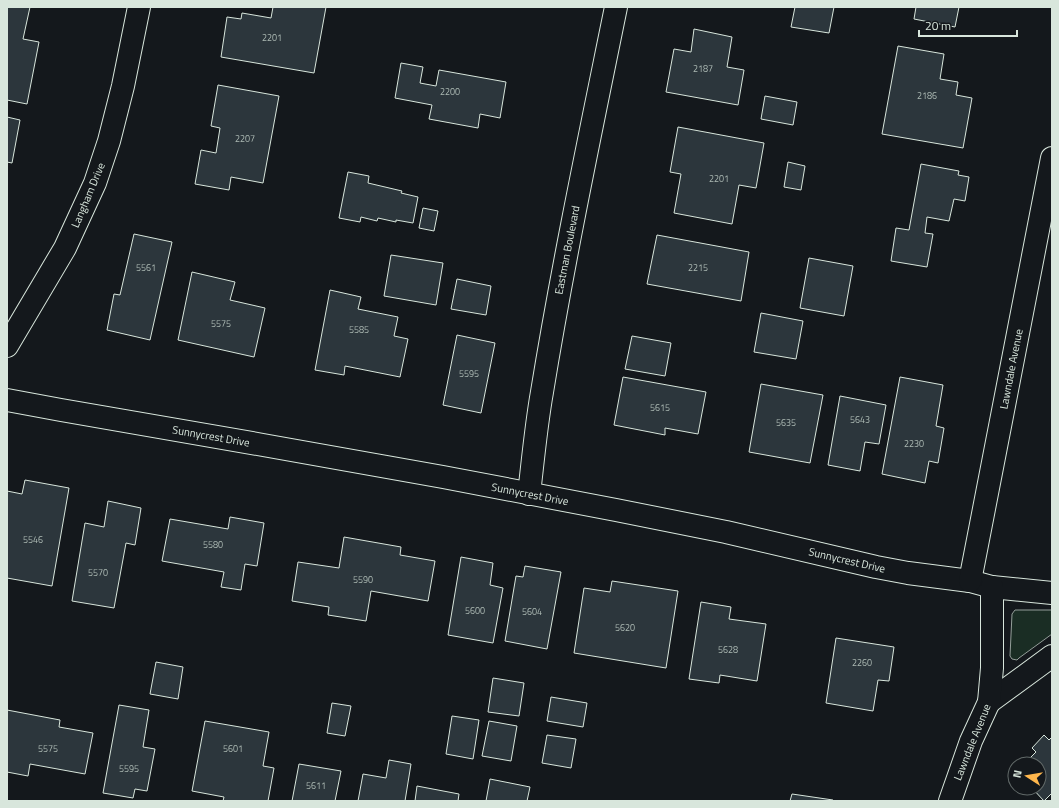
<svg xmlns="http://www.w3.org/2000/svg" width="1059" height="808" font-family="'Titillium Web',sans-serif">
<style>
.green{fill:#1a2d24;stroke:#939e99}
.building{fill:#2c363c;stroke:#d8e6dc}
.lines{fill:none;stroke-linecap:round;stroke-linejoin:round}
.minor-casing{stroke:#d8e6dc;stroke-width:24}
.minor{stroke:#14181c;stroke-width:22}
.labels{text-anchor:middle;stroke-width:3;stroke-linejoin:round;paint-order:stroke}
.number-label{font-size:9px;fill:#adbab4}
.street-label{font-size:11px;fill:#d8e6dc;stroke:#14181c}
</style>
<rect width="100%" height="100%" fill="#14181c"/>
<path class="green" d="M1015 610H1052V634L1019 658 1017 660 1012 659 1010 656 1012 614Z"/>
<g class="building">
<path d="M7 7H30L23 39 39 42 27 104 7 100Z"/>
<path d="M273 7H326L314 73 221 57 227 17 241 19 242 13 271 18Z"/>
<path d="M795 7H834L829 33 791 27Z"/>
<path d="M916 7H959L955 27 914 19Z"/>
<path d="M694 29 732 37 727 67 744 70 738 105 666 92 674 49 691 52Z"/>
<path d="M898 46 944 54 940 79 958 82 956 95 972 98 963 148 882 134Z"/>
<path d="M401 63 423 67 420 83 436 86 439 70 506 82 500 118 480 114 478 128 429 119 432 105 395 98Z"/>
<path d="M218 85 279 96 263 183 231 177 229 190 195 184 201 150 216 153 220 128 211 126Z"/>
<path d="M765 96 797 102 793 125 761 119Z"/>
<path d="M7 117 20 120 12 163 7 162Z"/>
<path d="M678 127 764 143 756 188 739 185 732 224 674 213 681 174 670 172Z"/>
<path d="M788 162 805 166 801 190 784 187Z"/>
<path d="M921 164 959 171 958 175 969 177 965 201 954 199 949 221 927 217 925 233 933 234 927 267 891 261 896 228 909 230Z"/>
<path d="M348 172 369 176 368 183 402 191 401 193 418 197 413 223 396 220V222L378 218 377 221 361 217 360 222 339 218Z"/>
<path d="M423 208 438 211 434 231 419 228Z"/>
<path d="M134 234 172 242 150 340 107 330 114 294 120 295Z"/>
<path d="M657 235 749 252 741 301 647 284Z"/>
<path d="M391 255 443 263 436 305 384 296Z"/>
<path d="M809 258 853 266 844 316 800 308Z"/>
<path d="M192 272 235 282 230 300 265 308 254 357 178 340Z"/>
<path d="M457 279 491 286 486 315 451 309Z"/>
<path d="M330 290 361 297 358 309 398 317 394 336 408 339 400 377 345 366 344 375 315 370Z"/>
<path d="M761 313 803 321 796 359 754 352Z"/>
<path d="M457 335 495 343 481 413 443 405Z"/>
<path d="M632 336 671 343 665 376 625 369Z"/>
<path d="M623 377 706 392 698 434 665 428V435L614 425Z"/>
<path d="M900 377 943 385 936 426 944 428 938 463 929 461 925 483 882 474Z"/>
<path d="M761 384 823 395 810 463 749 452Z"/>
<path d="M840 396 886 405 879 444 865 442 860 471 828 465Z"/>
<path d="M25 480 69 488 52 586 7 578V491L22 494Z"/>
<path d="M108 501 141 508 135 545 126 543 114 608 72 601 85 523 104 527Z"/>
<path d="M230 517 264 523 257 566 245 564 241 590 221 587 224 572 162 561 170 519 228 529Z"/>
<path d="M344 537 401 547 400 555 435 561 428 601 371 591 366 621 328 615 329 607 292 601 298 562 339 568Z"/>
<path d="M461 557 493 563 490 585 503 588 493 643 448 635Z"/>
<path d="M525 566 561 572 547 649 505 641 516 576 523 577Z"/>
<path d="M612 581 678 591 666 668 574 653 584 588 610 592Z"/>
<path d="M701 602 731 607 729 619 766 624 757 681 720 675 719 683 689 679Z"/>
<path d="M836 638 894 647 889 681 878 680 873 711 826 703Z"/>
<path d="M156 662 183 667 178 699 150 694Z"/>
<path d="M493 678 524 683 519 716 488 712Z"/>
<path d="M551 697 587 703 583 727 547 721Z"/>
<path d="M332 703 351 706 345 736 327 733Z"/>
<path d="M119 705 149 710 143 747 155 749 147 791 135 789 133 798 103 793Z"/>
<path d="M7 710 60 720 59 727 93 733 85 774 30 764 28 776 7 772Z"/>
<path d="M452 716 479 720 473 759 446 754Z"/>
<path d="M205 721 269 732 263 766 274 768 268 801H223L224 797 192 791Z"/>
<path d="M489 721 517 726 511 761 482 756Z"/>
<path d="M547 735 576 739 571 768 542 763Z"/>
<path d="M1044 735 1049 740 1052 737V793L1044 801 1032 788H1039V764H1024L1036 752 1032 748Z"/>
<path d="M389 760 411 764 405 801H358L363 774 386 778Z"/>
<path d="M299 764 341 771 335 801H292Z"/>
<path d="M490 779 530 787 527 801H486Z"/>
<path d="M417 786 459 794 458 801H415Z"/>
<path d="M792 794 833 800V801H790Z"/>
</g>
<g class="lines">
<defs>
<g id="minor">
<path d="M7 346 65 248 95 183 109 141 123 86 139 7"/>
<path d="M7 400 61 410 263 445 443 477 616 510 726 532 876 567 908 573 970 581 992 587 1052 593"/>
<path d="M529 494C533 460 536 426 542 392 563 263 590 135 616 7"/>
<path d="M970 581 1052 158"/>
<path d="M989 702 1052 656"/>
<path d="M950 801 971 741 989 702 992 668V587"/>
</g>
</defs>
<use href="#minor" class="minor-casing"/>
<use href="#minor" class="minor"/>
</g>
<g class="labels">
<g class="number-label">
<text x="272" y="41">2201</text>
<text x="703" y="72">2187</text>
<text x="450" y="95">2200</text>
<text x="927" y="99">2186</text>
<text x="245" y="142">2207</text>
<text x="719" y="182">2201</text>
<text x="146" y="271">5561</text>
<text x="698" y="271">2215</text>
<text x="221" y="327">5575</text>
<text x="359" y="333">5585</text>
<text x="469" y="377">5595</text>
<text x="660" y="411">5615</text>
<text x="860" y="423">5643</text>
<text x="786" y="426">5635</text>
<text x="914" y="447">2230</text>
<text x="33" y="543">5546</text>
<text x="213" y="548">5580</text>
<text x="98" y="576">5570</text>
<text x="363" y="583">5590</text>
<text x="475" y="614">5600</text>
<text x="532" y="615">5604</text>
<text x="625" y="631">5620</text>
<text x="728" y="653">5628</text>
<text x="862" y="666">2260</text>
<text x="48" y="752">5575</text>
<text x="233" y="752">5601</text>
<text x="129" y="772">5595</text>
<text x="316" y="789">5611</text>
</g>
<g class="street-label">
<text transform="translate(88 195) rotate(-67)" y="4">Langham Drive</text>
<text transform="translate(567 250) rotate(-79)" y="4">Eastman Boulevard</text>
<text transform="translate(1011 369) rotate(-79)" y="4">Lawndale Avenue</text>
<text transform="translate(211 436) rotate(10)" y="4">Sunnycrest Drive</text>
<text transform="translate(530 494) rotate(11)" y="4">Sunnycrest Drive</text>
<text transform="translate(847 560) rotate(13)" y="4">Sunnycrest Drive</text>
<text transform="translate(972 742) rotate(-68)" y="4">Lawndale Avenue</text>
</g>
</g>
<rect width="1059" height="808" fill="none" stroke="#d8e6dc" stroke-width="16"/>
<g transform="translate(1027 776) rotate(282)"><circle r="19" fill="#14181c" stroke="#626a69"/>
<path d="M0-3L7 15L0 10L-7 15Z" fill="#ffb74d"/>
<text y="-6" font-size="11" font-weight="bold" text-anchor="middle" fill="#d8e6dc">N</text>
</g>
<path d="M919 30v6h98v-6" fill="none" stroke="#d8e6dc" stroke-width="2"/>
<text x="925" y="30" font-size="12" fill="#d8e6dc" stroke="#14181c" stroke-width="3" paint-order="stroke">20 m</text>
</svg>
